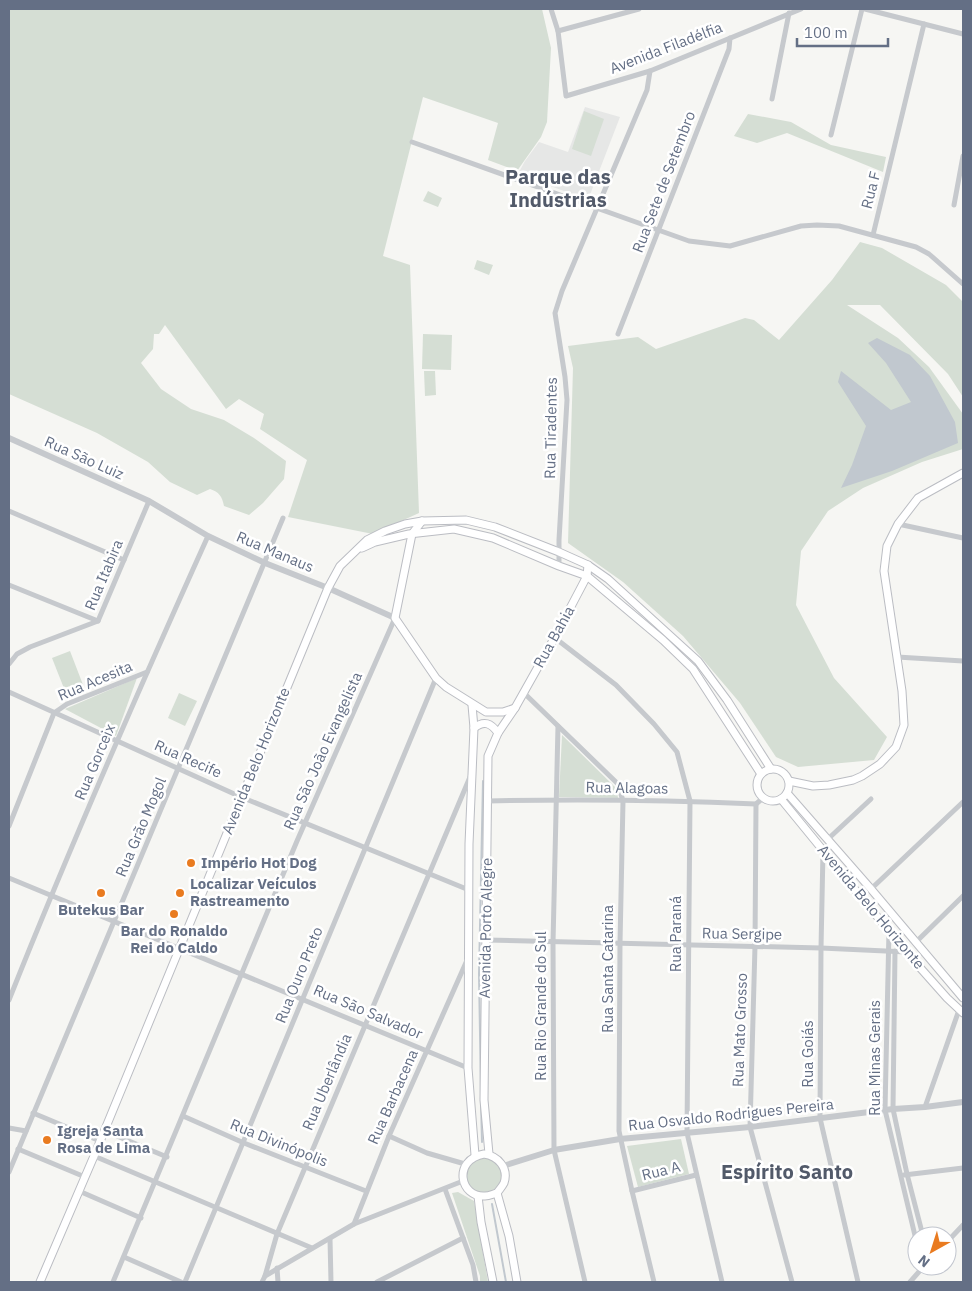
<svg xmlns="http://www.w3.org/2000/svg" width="972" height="1291" font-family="'IBM Plex Sans',sans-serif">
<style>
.built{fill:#e6e7e6}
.green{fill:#d5ded4}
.water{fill:#c1c8cf}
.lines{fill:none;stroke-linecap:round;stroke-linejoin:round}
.stream{stroke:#c1c8cf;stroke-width:2}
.secondary-casing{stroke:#bbbdc3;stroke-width:9}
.minor{stroke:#c6c9cd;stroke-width:5}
.tertiary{stroke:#c6c9cd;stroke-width:6}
.secondary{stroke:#fff;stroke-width:7}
.poi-dot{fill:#e97b20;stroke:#fff;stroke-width:2}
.labels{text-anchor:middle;stroke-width:5;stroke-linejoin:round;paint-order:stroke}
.street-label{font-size:15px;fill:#646f85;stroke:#fff}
.poi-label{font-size:15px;font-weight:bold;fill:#646f85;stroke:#fff;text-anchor:start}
.district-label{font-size:20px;font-weight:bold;fill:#525a6a;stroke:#fff}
</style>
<rect width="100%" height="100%" fill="#f6f6f3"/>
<path class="built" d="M585 107 620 117 588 200 518 174 525 161 539 142 568 152Z"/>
<g class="green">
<path d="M9 9H542L551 48 547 122 541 137 517 171 488 160 498 123 423 97 383 256 410 265 419 513 373 534 288 517 307 460 260 429 264 414 239 399 226 409 165 325 159 334H154L153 349 141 363 161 389 191 409 224 420 254 438 286 461 284 479 263 503 249 515 224 506C222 496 219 492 210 489L197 495 170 482 148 462 97 433 9 394Z"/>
<path d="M584 111 604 119 591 156 572 149Z"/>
<path d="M748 114 791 122 831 145 886 157 883 172 787 133 757 143 734 136Z"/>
<path d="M428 191 442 198 438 207 423 201Z"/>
<path d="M860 242 882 248 946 285 963 302V397L948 374 880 305H847L898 338 929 367 963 414V449L922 462 863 488 828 511 801 551 796 605 834 678 887 737 874 760 798 767 776 757 740 703 683 636 623 582 568 543 573 368 568 346 638 337 656 349 745 318 754 320 779 340 832 280Z"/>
<path d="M477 260 493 265 489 275 474 269Z"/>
<path d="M423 334 452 335 451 370 422 369Z"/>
<path d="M424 371H435L436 395 425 396Z"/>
<path d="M70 651 85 690 67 696 52 658Z"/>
<path d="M137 678 116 736 65 709Z"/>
<path d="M179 693 197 701 185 726 168 718Z"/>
<path d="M562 735 616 788 618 798 559 797Z"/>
<path d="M681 1139 689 1174 638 1187 627 1146Z"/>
<circle cx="484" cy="1175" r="18"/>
<path d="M458 1192 474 1201 488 1282H480V1276L452 1193Z"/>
</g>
<path class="water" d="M877 338 910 355 930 376 955 422 958 443 892 471 841 488 852 465 866 426 838 382 841 371 891 410 911 402 886 363 868 343Z"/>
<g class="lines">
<g class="stream">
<path d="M481 1094 479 974 483 781"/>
<path d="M481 1101 482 1142"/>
<path d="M492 1204 506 1282"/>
</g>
<defs>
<g id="secondary">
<path d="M422 521 412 534 395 618 436 678 446 687 486 712H503L515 708"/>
<path d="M362 548 375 542 409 534 454 529 493 538 559 566 587 576 663 640 693 669 761 774"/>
<path d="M472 705 474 728 469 844 468 1068 475 1155"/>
<path d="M474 728C484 720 491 723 498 733"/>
<circle cx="773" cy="785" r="16"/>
<path d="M789 781 813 786 829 785 853 780 862 776 880 764 896 747 904 725 902 691 884 571 887 546 898 524 918 498 963 473"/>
<path d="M787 793 871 889 963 998"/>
<path d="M781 799 907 953 947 998 963 1013"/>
<path d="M484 1154C498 1156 509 1168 504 1183 502 1187 499 1190 497 1193 493 1194 489 1196 485 1196 460 1198 452 1160 484 1154Z"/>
<path d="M489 1154 484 1100 488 756 498 733 515 708 556 635 587 576 588 565"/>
<path d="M497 1193 509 1236 517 1282"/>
<path d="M478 1196 481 1222 493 1282"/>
<path d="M40 1282 94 1156 328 588 340 566 367 540 385 531 405 524 422 521 466 520 495 527 559 552 588 565 608 579 698 661 727 700 771 769"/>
</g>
</defs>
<use href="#secondary" class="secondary-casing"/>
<g class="minor">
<path d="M551 9 558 31 566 96 650 71 801 9"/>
<path d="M865 9 963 34"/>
<path d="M558 31 639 9"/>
<path d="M772 99 789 13"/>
<path d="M831 135 862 9"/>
<path d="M412 142 689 241 730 246 801 226 817 225 839 226 916 247 929 254 963 284"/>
<path d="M954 205 963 156"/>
<path d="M873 235 924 24"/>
<path d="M618 334 729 49 730 38"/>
<path d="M9 511 124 560"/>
<path d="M898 524 963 538"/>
<path d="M559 566V540L567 400 565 377 555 313 562 291 647 90 650 71"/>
<path d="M9 585 98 621"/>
<path d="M555 638 616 685 654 724 677 752 690 801 687 1133 722 1282"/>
<path d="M897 657 963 661"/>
<path d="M9 664 17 654 30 647 98 621 149 501"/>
<path d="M9 692 241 797 469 890"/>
<path d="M524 693 618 784 623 801 620 943 619 1131 632 1191 654 1282"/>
<path d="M54 713 67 704 147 672"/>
<path d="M558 726 553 943 554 1150 585 1282"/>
<path d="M488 801C577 799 667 800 756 804L763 798"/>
<path d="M756 804 755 946 750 1127 792 1282"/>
<path d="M9 826 54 713"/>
<path d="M828 839 871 799"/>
<path d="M823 851 821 948 820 1118 858 1282"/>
<path d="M9 878 468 1068"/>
<path d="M871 889 963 802"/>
<path d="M889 930 885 1110 917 1244"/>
<path d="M486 940 821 948 907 952"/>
<path d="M915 943 963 896"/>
<path d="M895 951 893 1109 907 1174 923 1236"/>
<path d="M9 1000C71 844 139 689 208 536"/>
<path d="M925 1107 959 1010"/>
<path d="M33 1113 100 1141"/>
<path d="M183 1116 244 1143 366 1191"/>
<path d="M9 1128 26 1131"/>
<path d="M117 1136 167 1157"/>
<path d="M389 1136 427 1153 465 1164"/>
<path d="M18 1149 85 1177"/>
<path d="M94 1156 312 1248"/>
<path d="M9 1172 283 518"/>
<path d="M904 1175 963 1168"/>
<path d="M445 1189 473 1265 476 1282"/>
<path d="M79 1191 141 1218"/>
<path d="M632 1191 696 1175"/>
<path d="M354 1224 389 1136 468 958"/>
<path d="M330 1239 331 1282"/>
<path d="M947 1242 963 1225"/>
<path d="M124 1257 181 1282"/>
<path d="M277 1268 278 1282"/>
<path d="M265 1276 277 1234 470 777"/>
<path d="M113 1282 297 841 395 618"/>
<path d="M185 1282 436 678"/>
<path d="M262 1282 265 1276 354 1224 463 1181"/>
<path d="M377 1282 463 1238"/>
<path d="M910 1282 924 1266"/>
</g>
<g class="tertiary">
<path d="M9 438 149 501 208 536 265 563 328 588 395 618"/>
<path d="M503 1166 554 1150 620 1139 750 1127 893 1109 925 1107 963 1102"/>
</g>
<use href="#secondary" class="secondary"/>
</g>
<g class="poi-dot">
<circle cx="191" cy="863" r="5"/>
<circle cx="101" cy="893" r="5"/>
<circle cx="180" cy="893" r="5"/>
<circle cx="174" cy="914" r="5"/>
<circle cx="47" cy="1140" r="5"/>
</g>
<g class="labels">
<g class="street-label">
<text transform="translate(666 48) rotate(-21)" y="5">Avenida Filadélfia</text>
<text transform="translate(664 182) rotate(-69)" y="5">Rua Sete de Setembro</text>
<text transform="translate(871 190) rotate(-76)" y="5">Rua F</text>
<text transform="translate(551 428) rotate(-89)" y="5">Rua Tiradentes</text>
<text transform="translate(84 458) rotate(24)" y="5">Rua São Luiz</text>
<text transform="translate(275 552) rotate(23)" y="5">Rua Manaus</text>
<text transform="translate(104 575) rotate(-67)" y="5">Rua Itabira</text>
<text transform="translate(554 637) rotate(-61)" y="5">Rua Bahia</text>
<text transform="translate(95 681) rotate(-23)" y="5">Rua Acesita</text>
<text transform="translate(323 751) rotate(-66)" y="5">Rua São João Evangelista</text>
<text transform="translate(188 759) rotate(24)" y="5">Rua Recife</text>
<text transform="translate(256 761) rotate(-68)" y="5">Avenida Belo Horizonte</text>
<text transform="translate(95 762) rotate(-67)" y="5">Rua Gorceix</text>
<text transform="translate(627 788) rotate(1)" y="5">Rua Alagoas</text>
<text transform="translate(141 827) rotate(-67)" y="5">Rua Grão Mogol</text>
<text transform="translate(871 907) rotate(50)" y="5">Avenida Belo Horizonte</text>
<text transform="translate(486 928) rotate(-89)" y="5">Avenida Porto Alegre</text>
<text transform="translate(676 934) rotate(-90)" y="5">Rua Paraná</text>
<text transform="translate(742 934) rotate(1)" y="5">Rua Sergipe</text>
<text transform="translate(608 969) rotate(-90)" y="5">Rua Santa Catarina</text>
<text transform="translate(299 975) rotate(-68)" y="5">Rua Ouro Preto</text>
<text transform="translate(541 1006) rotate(-90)" y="5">Rua Rio Grande do Sul</text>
<text transform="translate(368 1012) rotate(23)" y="5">Rua São Salvador</text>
<text transform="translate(740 1030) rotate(-88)" y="5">Rua Mato Grosso</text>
<text transform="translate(808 1054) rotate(-90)" y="5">Rua Goiás</text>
<text transform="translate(875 1058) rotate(-90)" y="5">Rua Minas Gerais</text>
<text transform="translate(327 1082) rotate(-67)" y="5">Rua Uberlândia</text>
<text transform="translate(393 1097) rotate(-66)" y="5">Rua Barbacena</text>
<text transform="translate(731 1115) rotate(-6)" y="5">Rua Osvaldo Rodrigues Pereira</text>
<text transform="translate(279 1143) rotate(22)" y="5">Rua Divinópolis</text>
<text transform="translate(661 1171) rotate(-14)" y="5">Rua A</text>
</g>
<g class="poi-label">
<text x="201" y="868">Império Hot Dog</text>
<text x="190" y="889">Localizar Veículos<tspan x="190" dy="17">Rastreamento</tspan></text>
<text x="101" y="915" text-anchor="middle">Butekus Bar</text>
<text x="174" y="936" text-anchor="middle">Bar do Ronaldo<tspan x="174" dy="17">Rei do Caldo</tspan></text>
<text x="57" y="1136">Igreja Santa<tspan x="57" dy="17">Rosa de Lima</tspan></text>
</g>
<g class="district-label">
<text x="558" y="184">Parque das<tspan x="558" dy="23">Indústrias</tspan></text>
<text x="787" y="1179">Espírito Santo</text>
</g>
</g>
<rect width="972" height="1291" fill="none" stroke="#646f85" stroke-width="20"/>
<g transform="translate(932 1251) rotate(219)"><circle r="24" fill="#ffffff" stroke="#c1c5ce"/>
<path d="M0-4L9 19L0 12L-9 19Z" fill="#e97b20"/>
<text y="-8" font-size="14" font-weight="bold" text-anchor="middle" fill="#646f85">N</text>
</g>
<path d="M797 38v8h91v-8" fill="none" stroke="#646f85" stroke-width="2.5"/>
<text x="804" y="38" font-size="15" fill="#646f85" stroke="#ffffff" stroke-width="4" paint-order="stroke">100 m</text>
</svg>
